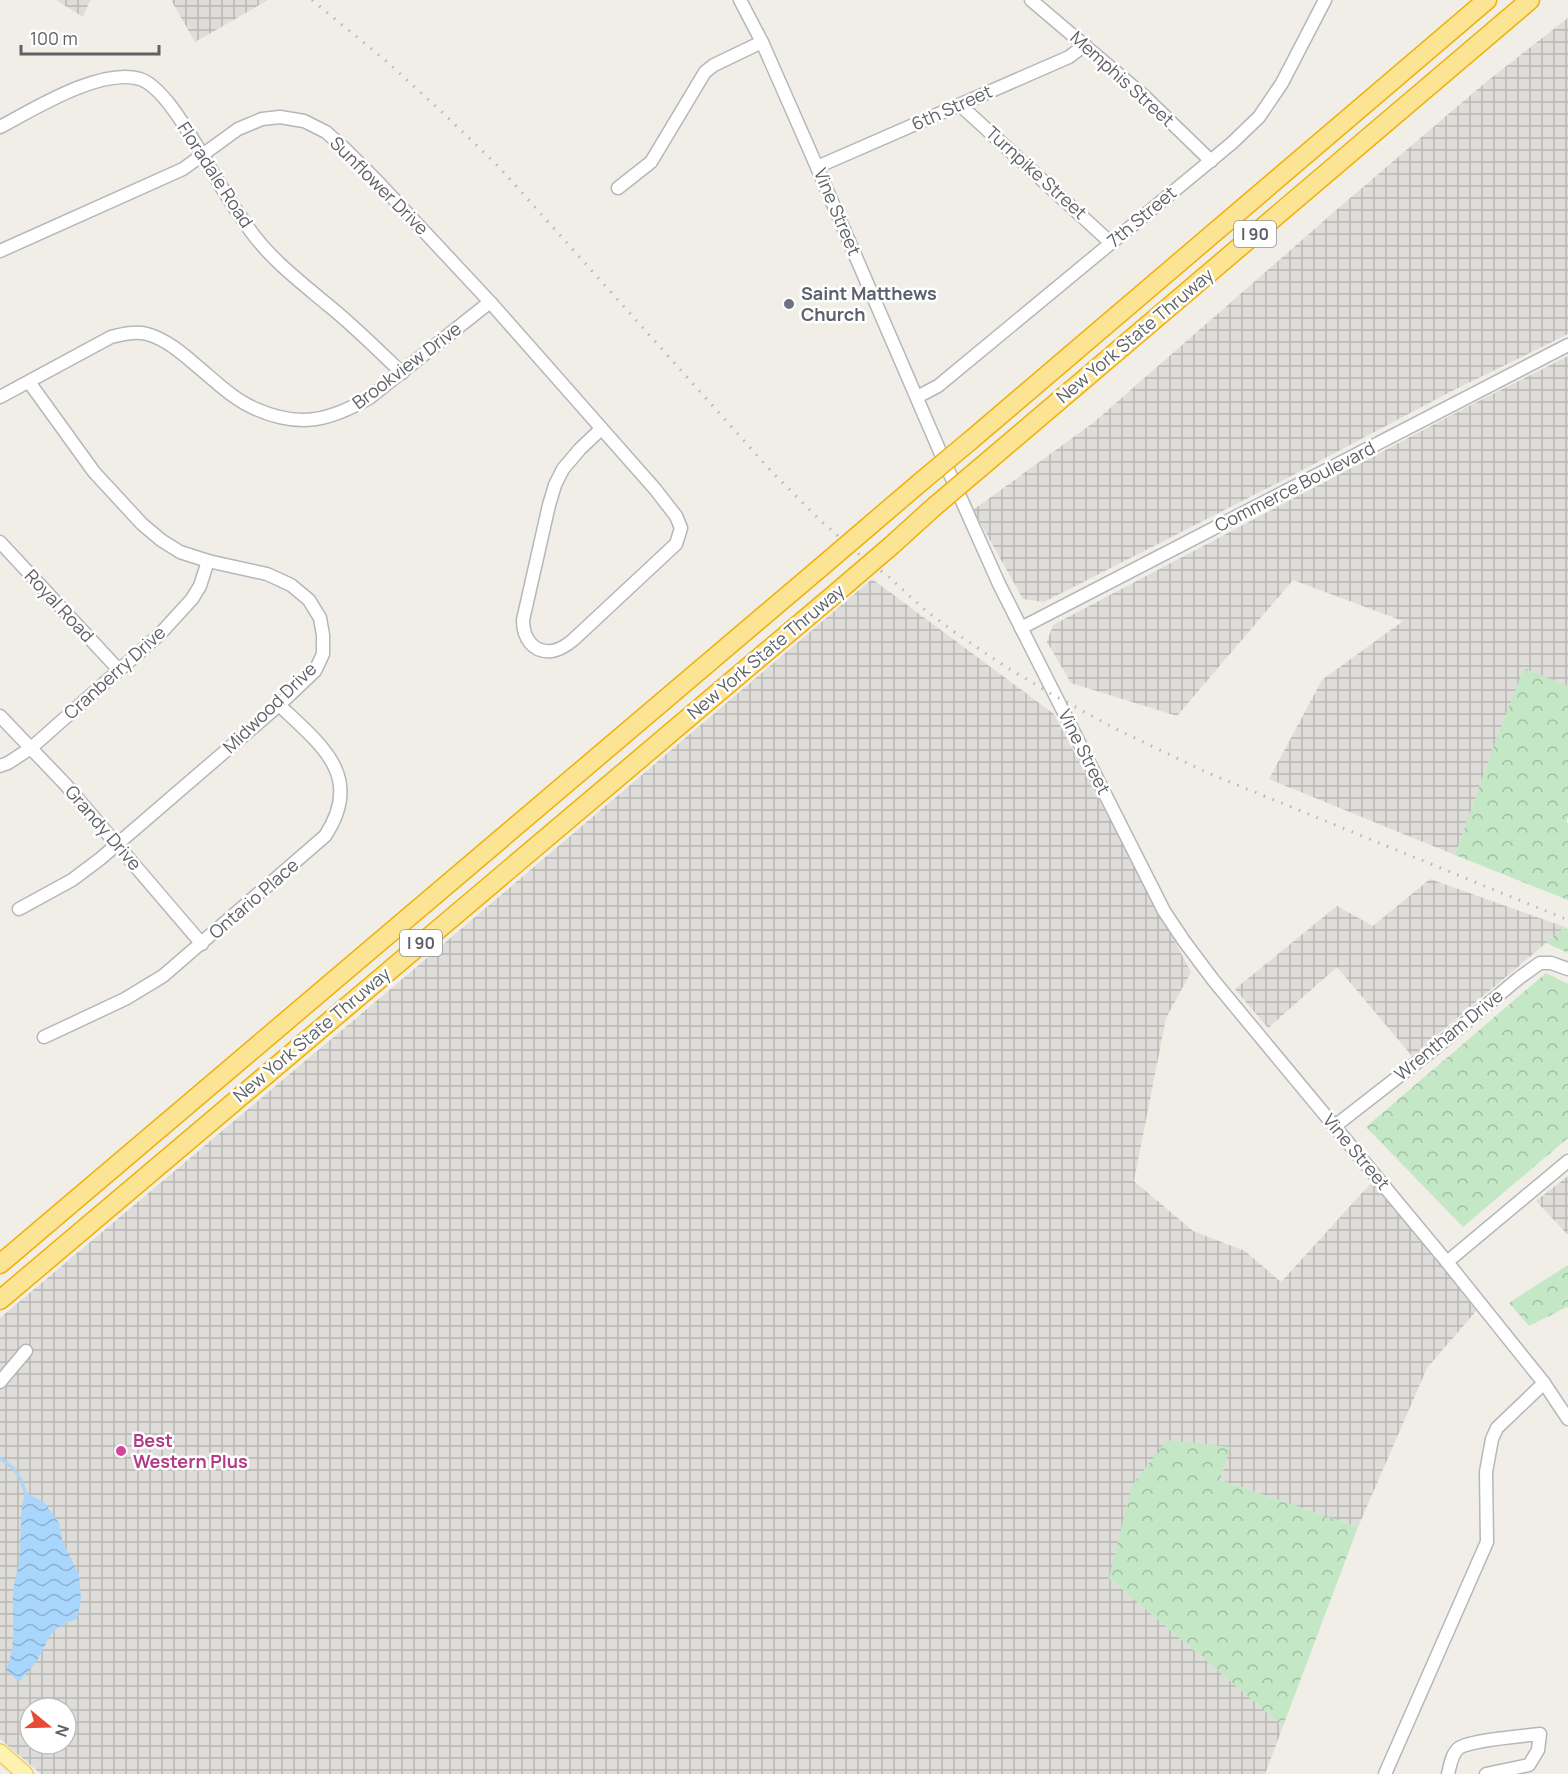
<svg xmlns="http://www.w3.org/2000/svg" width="1568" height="1774" font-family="Manrope,sans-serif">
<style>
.industrial{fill:url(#industrial-grid);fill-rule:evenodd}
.forest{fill:url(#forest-crowns)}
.water{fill:url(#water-waves)}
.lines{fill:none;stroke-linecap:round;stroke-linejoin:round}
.stream{stroke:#a9d6fd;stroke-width:3}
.minor-casing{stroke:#b4b7bb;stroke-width:15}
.major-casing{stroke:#efcc61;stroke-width:18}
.highway-casing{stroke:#f2b004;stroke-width:21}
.minor{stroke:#fff;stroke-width:12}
.major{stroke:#fef3ae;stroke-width:15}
.highway{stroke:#fbe493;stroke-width:18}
.rail{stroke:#b5b6b7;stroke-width:3;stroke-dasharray:1.5 8;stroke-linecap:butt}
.highway-bridge-casing{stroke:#f2b004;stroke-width:21;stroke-linecap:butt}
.highway-bridge{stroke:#fbe493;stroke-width:18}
.worship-dot{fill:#6b7280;stroke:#fff;stroke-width:2}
.hotel-dot{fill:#d1479c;stroke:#fff;stroke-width:2}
.labels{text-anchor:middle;stroke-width:5;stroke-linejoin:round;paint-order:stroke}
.shield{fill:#fff;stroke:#8e9195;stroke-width:1.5}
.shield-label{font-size:16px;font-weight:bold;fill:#5e6267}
.street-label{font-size:18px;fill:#5e6267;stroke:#fff}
.worship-label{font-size:18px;font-weight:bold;fill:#5b616d;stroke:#fff;text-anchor:start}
.hotel-label{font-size:18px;font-weight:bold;fill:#b23c85;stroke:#fff;text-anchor:start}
</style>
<defs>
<pattern id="industrial-grid" width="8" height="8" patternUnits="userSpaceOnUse" patternTransform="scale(1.5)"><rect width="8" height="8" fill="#dfddd9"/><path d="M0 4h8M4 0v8" fill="none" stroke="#b8b7b4"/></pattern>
<pattern id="forest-crowns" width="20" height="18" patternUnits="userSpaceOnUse" patternTransform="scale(1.5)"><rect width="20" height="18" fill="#c4e7c5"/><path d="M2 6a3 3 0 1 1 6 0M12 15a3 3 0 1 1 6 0" fill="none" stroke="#a2bfa4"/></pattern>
<pattern id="water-waves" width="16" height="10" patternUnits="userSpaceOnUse" patternTransform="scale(1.5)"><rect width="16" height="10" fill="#a9d6fd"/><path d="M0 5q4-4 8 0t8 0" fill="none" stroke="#8db1d1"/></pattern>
</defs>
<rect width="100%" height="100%" fill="#f0eee7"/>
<g class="industrial">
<path d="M56 0H90L83 17Z"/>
<path d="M171 0H268L195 42Z"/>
<path d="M1568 18V334L1450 392 1295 474 1044 602 1023 599 973 510 1093 423 1342 205 1486 82Z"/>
<path d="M1568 356V686L1524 669 1497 737 1455 855 1269 779 1322 680 1403 621 1293 580 1177 716 1071 683 1047 642 1053 625 1469 406Z"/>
<path d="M872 579 1054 714 1191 972 1166 1018 1134 1181 1193 1231 1245 1251 1281 1282 1372 1182 1477 1310 1427 1368 1358 1527 1220 1480 1230 1447 1109 1578 1283 1726 1265 1774H41L0 1739V1318L393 987ZM30 1708H66V1744H30Z"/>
<path d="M1430 879 1565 927 1412 1056 1337 967 1268 1028 1235 989 1337 906 1373 926Z"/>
<path d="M1568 1176V1235L1536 1201Z"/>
</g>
<g class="forest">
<path d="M1524 668 1568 686V816L1566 822 1568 823V900L1455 855 1497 737Z"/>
<path d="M1565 927 1568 929V953L1546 943Z"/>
<path d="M1546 973 1568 984V1138L1463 1227 1366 1127Z"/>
<path d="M1568 1265V1308L1567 1307 1529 1326 1509 1303Z"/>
<path d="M1167 1440 1230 1447 1220 1480 1358 1527 1283 1726 1109 1578 1132 1485Z"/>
</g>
<path class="water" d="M25 1492 44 1502 59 1523 62 1540 79 1575 81 1600 77 1619C49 1628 51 1635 38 1659 33 1667 25 1674 19 1682L6 1670C17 1646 12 1619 13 1593 14 1579 20 1566 20 1552 21 1531 20 1512 25 1492Z"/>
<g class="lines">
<path class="stream" d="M0 1458 14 1469 21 1480 25 1492"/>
<defs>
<g id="minor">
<path d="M740 0 762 42 817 167 941 454 999 584 1164 911 1184 941 1214 981 1447 1262 1544 1383 1568 1419"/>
<path d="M1031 0 1143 95 1211 161"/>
<path d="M960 105 1111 243"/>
<path d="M0 127C34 109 101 67 140 79 164 87 190 135 203 156 216 179 231 203 247 226 269 258 298 280 328 305 354 326 378 350 402 373"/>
<path d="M817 167 1069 57 1085 45"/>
<path d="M618 188 651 162 705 72 714 65 762 42"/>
<path d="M0 251 183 169 238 129 262 119 280 117 304 121 326 132 344 148 378 182 490 302 655 489 676 516 681 528 676 544 573 640C567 645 559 650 552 651 532 653 523 637 523 620L549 505 555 485 563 469 580 449 601 429"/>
<path d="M0 397 111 337C123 334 135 331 147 334 166 339 183 354 197 366 215 381 234 400 256 409 299 428 329 421 369 398L490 302"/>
<path d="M917 397 938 386 1232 143 1259 117 1282 83 1325 0"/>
<path d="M0 542 119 670"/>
<path d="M1021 628 1568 345"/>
<path d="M0 716 66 785 202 944"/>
<path d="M0 766 8 763 31 748 160 634 192 599 200 586 208 561"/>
<path d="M19 909 72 880 100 859 279 705 315 671 323 654V635L320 618 309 600 291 585 267 574 208 561 180 552 161 540 142 524 94 472 29 382"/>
<path d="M44 1037 125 999 163 976 325 836C365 776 320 744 279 705"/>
<path d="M1335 1126 1439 1045 1519 978 1540 963H1551L1568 969"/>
<path d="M1447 1262 1568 1161"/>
<path d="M0 1382 26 1351"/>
<path d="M1385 1774 1487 1542 1486 1472 1492 1439 1497 1428 1544 1383"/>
<path d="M1448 1774C1450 1766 1452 1753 1459 1748 1471 1740 1523 1736 1540 1734L1538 1750 1529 1765 1486 1774"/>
</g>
<path id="major" d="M0 1752 25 1774"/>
<g id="highway">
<path d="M971 440 1487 0"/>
<path d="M981 467 1530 0"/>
<path d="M868 527 923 480"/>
<path d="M892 545 935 506"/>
<path d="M0 1264 820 568"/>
<path d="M0 1300 843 587"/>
</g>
</defs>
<use href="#minor" class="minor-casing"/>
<use href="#major" class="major-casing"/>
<use href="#highway" class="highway-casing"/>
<use href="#minor" class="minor"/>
<use href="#major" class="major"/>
<use href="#highway" class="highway"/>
<path class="rail" d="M312 0 385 60 443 113 499 167 771 471 821 521 863 558 888 576 925 610 953 631 1006 667 1055 696 1114 728 1208 773 1568 920"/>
<defs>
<g id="highway-bridge">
<path d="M923 480 971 440"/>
<path d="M935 506 981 467"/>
<path d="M820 568 868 527"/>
<path d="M843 587 892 545"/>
</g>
</defs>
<use href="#highway-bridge" class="highway-bridge-casing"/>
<use href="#highway-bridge" class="highway-bridge"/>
</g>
<circle class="worship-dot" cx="789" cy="304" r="6"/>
<circle class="hotel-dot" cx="121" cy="1451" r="6"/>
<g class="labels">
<g class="shield">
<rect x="1234" y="221" width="42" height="26" rx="4.5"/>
<rect x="400" y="930" width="42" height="26" rx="4.5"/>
</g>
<g class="shield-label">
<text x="1255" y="240">I 90</text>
<text x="421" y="949">I 90</text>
</g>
<g class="street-label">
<text transform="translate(1122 79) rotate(42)" y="6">Memphis Street</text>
<text transform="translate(952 108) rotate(-24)" y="6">6th Street</text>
<text transform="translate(1036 173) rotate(42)" y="6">Turnpike Street</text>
<text transform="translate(215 175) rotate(57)" y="6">Floradale Road</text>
<text transform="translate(379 186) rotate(45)" y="6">Sunflower Drive</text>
<text transform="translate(837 212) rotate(67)" y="6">Vine Street</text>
<text transform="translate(1142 217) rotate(-40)" y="6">7th Street</text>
<text transform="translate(1135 336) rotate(-40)" y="6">New York State Thruway</text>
<text transform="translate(407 366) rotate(-37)" y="6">Brookview Drive</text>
<text transform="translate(1295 487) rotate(-27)" y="6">Commerce Boulevard</text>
<text transform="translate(59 606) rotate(47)" y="6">Royal Road</text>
<text transform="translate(766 652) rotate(-40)" y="6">New York State Thruway</text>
<text transform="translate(115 673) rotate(-42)" y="6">Cranberry Drive</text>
<text transform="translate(270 708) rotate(-44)" y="6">Midwood Drive</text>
<text transform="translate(1084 752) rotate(63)" y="6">Vine Street</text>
<text transform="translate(103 828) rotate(49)" y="6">Grandy Drive</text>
<text transform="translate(254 899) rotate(-41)" y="6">Ontario Place</text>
<text transform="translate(312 1035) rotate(-40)" y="6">New York State Thruway</text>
<text transform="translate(1449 1035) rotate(-39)" y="6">Wrentham Drive</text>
<text transform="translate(1356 1152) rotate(50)" y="6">Vine Street</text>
</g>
<g class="worship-label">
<text x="801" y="300">Saint Matthews<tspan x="801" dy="21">Church</tspan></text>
</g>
<g class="hotel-label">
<text x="133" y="1447">Best<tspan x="133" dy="21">Western Plus</tspan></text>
</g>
</g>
<g transform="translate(48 1726) rotate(109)"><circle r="28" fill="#ffffff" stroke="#bfc0c2" stroke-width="1.5"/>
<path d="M0-4.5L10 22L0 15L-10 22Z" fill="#e74a36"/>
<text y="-9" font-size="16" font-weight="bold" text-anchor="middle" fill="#5e6267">N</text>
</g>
<path d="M21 45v9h138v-9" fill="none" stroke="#5e6267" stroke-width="3"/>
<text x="30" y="45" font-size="18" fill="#5e6267" stroke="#ffffff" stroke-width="4.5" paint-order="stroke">100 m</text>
</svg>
